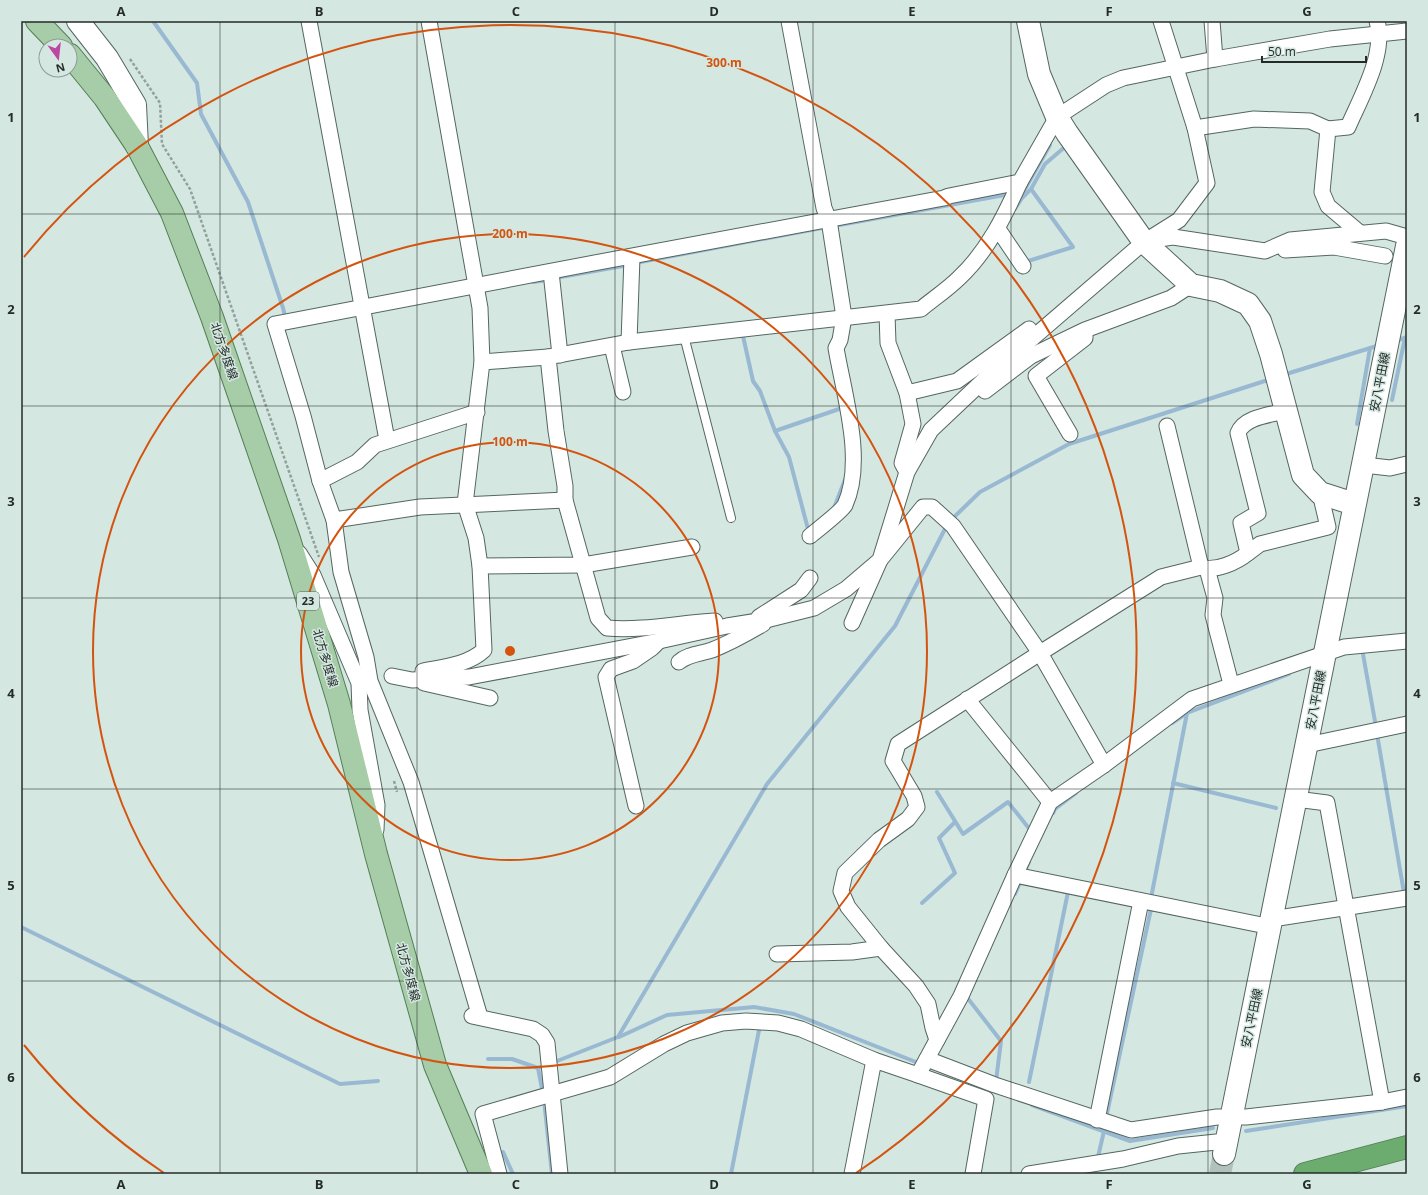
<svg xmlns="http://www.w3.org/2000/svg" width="1428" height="1195" font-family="'Open Sans','Noto Sans JP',sans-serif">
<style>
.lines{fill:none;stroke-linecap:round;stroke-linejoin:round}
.stream{stroke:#99b9d2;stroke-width:4}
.secondary-tunnel{stroke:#b1c1bc;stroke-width:22;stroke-dasharray:22 11;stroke-linecap:butt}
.lane-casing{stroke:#556661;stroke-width:10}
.street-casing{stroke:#556661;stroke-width:17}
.secondary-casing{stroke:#556661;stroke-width:24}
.primary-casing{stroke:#537f56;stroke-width:24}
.highway-casing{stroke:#537f56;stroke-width:24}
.path{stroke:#92a19c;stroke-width:2.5;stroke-dasharray:3 2;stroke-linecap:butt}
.lane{stroke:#fff;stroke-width:8}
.street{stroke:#fff;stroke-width:15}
.secondary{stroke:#fff;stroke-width:22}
.primary{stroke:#a7cda8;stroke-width:22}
.highway{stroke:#6cac6e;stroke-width:22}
.grid{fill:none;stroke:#242b29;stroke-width:1;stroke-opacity:0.55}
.ring{fill:none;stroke:#d4540f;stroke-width:2}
.labels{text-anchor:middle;stroke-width:3;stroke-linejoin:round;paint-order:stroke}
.shield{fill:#d4e7e1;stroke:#596360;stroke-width:1}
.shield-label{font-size:11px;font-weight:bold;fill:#242b29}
.street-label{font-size:12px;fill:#242b29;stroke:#d4e7e1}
.centre{fill:#d4540f;stroke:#d4e7e1;stroke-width:2}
.ring-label{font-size:12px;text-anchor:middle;font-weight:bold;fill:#d4540f;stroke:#d4e7e1;stroke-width:3;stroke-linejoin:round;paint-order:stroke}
.neatline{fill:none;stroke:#242b29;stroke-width:1.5}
.grid-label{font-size:13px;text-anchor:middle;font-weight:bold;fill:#242b29}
</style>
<rect width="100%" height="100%" fill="#d4e7e1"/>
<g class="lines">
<g class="stream">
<path d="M153 21 197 83 201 114 248 202 283 308 286 320"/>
<path d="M1019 192 1024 191 1050 145"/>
<path d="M1015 209 1022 198 1031 189 1045 164 1066 146 1064 145"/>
<path d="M834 226 1010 194"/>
<path d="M1025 262 1073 247 1031 189"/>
<path d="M635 263 827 227"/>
<path d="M555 278 629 265"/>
<path d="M533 282 548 280"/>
<path d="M739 336H743L753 381 760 391 775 431 789 457 808 529 810 528"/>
<path d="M1396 341 1407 337"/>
<path d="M1283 375 1380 345"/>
<path d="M1392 400 1405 338"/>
<path d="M1357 424 1370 348"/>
<path d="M775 431 842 408"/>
<path d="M834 508 846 477"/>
<path d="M951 520 980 492 1069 444 1271 379"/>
<path d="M1363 654 1376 727"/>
<path d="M1172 723 1187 713 1289 674"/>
<path d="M1377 734 1404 893"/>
<path d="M1173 783 1276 808"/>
<path d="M937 792 963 834 1008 802 1031 831"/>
<path d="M1053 813 1055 809 1076 793"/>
<path d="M1015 894 1029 862"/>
<path d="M1151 898 1187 713"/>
<path d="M922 903 955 873 939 838 955 822"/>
<path d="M21 927 340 1084 378 1081"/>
<path d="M967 994 966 996 1001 1041 996 1081"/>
<path d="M619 1037 667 1015 754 1007 794 1014 921 1064"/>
<path d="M488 1059H512L538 1068 546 1065"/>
<path d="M552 1063 618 1037 767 784 895 626 947 525"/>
<path d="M538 1068 543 1094"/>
<path d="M1029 1082 1068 892H1064"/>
<path d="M544 1100 552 1174"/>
<path d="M1032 1105 1130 1141 1213 1128"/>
<path d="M1106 1118 1151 909 1155 910"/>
<path d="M1246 1131 1407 1106"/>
<path d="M503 1152 513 1174"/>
<path d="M1098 1157 1104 1131"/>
<path d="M731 1174 760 1025"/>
</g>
<path class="secondary-tunnel" d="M1220 1174 1224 1154"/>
<defs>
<path id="lane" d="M684 336 731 518"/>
<g id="street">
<path d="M309 21 387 440"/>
<path d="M789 21 824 208 829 220 844 317 840 340 836 348C844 395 865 461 845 505 841 512 817 530 810 536"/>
<path d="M1212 21 1215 59"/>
<path d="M1195 128 1254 119 1310 121 1328 129 1322 192 1328 206 1360 233"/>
<path d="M1328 129 1348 127C1361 97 1386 54 1377 21"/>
<path d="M998 229 1023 266"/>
<path d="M1152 240 1173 237 1265 251 1290 240 1386 231 1407 237"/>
<path d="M1285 250 1334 247 1385 256"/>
<path d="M551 272 560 355"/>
<path d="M887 314 888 343 907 393 913 424 902 463 907 472"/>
<path d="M629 342 632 257"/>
<path d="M612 346 623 392"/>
<path d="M548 357 556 431 565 486V500L598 618 607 628C643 631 679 623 715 621"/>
<path d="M482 362 548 357 629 342 921 309C933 299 948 289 959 278 987 252 1004 217 1020 182"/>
<path d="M985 391 1031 356 1085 330 1171 298 1191 285"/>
<path d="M907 393 957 381 1029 329"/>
<path d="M1167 426 1201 567"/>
<path d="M1070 434 1036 376 1085 338V334"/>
<path d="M1364 465 1390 468 1407 464"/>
<path d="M320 481 357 462 375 445 477 412"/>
<path d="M334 520 420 507 565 500"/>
<path d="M299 553 313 575 359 683 360 710 377 805 376 830"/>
<path d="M1248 553 1260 544 1328 527 1320 493"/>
<path d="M480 566 583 565 692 547"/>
<path d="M1207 569 1215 598 1213 615 1231 684"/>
<path d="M759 617 801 590 810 578"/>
<path d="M852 623 880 560 923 507H932L953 526 1040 653 1104 765"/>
<path d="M679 662C688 654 700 654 712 650 730 643 746 634 763 624"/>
<path d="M423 671C443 667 468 665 484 650L480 566 476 538 465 504 482 362 480 308 429 21"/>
<path d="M392 676 412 680 469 677 659 641 727 626 770 619 814 608 846 589 880 560 907 472 931 430 985 379 1144 242 1179 220 1207 183 1195 128 1161 21"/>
<path d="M424 683 490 698"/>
<path d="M967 699 1050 802"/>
<path d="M1307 745 1407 724"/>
<path d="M1296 799 1327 803 1382 1102"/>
<path d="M636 806 606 677 611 669 633 661 652 648 658 642"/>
<path d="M1015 875 1271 927"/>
<path d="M1272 919 1407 898"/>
<path d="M777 954 852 952 881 948"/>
<path d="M472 1016 533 1029 542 1035 547 1043 560 1174"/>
<path d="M480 1017 411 782 370 681 366 657 341 572 334 520 320 481 303 416 275 324 594 263 944 198 949 196 1020 182 1057 117 1106 85 1123 78 1215 59 1330 39 1407 31"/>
<path d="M937 1040 933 1028 928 1004 916 986 881 948 848 907 841 891 845 873 879 840 908 819 917 807 914 796 893 761 898 744 1040 653 1161 577 1201 567C1216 572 1237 562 1248 553L1241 523 1258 513 1238 433C1244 417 1270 415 1285 411"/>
<path d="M927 1059 995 1085 1131 1130 1217 1117H1246L1382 1102 1407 1097"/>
<path d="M918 1075 986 1099 973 1174"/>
<path d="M1097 1120 1141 901"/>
<path d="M499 1174 483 1114 610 1077 664 1044 687 1033 722 1023 746 1021 778 1023 801 1029 874 1060"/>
<path d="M852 1174 874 1060 918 1075 961 996 1015 875 1050 802 1104 765 1192 699 1344 647 1407 641"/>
<path d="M1029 1174 1123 1159 1178 1146 1226 1141"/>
</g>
<g id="secondary">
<path d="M78 21 107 58 135 105 137 146"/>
<path d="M1028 21 1039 74 1057 117 1067 133 1144 242 1191 285 1220 291 1248 304 1260 321 1271 354 1303 475 1320 493 1354 504"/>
<path d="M1224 1154 1407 246"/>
</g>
<g id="primary">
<path d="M37 21 61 46"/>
<path d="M70 55 105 98 137 146 172 213 212 317 289 539 339 704 376 854 435 1065 481 1174"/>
</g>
<path id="highway" d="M1305 1174 1407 1147"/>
</defs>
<use href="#lane" class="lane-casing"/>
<use href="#street" class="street-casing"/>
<use href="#secondary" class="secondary-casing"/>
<use href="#primary" class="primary-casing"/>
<use href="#highway" class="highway-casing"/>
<g class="path">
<path d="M130 59 160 103 162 144 190 189 319 557"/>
<path d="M394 781 397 792"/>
</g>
<use href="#lane" class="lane"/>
<use href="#street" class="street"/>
<use href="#secondary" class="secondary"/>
<use href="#primary" class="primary"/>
<use href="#highway" class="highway"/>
</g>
<path class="grid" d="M220 21V1174M417 21V1174M615 21V1174M813 21V1174M1011 21V1174M1208 21V1174M21 214H1407M21 406H1407M21 598H1407M21 789H1407M21 981H1407"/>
<g class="ring">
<circle cx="510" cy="651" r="209"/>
<circle cx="510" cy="651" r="417"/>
<path d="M164 1173A626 626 0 0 1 24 1045M24 257A626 626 0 1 1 856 1173"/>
</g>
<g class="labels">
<rect class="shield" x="297" y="592" width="22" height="18" rx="3"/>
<g class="shield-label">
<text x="308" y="605">23</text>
</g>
<g class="street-label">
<text transform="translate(224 351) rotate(71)" y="4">北方多度線</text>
<text transform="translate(1380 382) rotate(-79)" y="4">安八平田線</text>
<text transform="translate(325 658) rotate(73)" y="4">北方多度線</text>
<text transform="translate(1316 700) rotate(-79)" y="4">安八平田線</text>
<text transform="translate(408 972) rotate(75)" y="4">北方多度線</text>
<text transform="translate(1252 1018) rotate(-78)" y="4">安八平田線</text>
</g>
</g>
<circle cx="510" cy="651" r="6" class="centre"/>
<g class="ring-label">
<text x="724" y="67">300 m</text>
<text x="510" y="238">200 m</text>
<text x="510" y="446">100 m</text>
</g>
<rect width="1428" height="1195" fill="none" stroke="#d4e7e1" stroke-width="44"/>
<g transform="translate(58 58) rotate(165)"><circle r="19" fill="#d4e7e1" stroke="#8e9c97"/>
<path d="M0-3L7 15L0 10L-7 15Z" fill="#bc48a1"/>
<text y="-6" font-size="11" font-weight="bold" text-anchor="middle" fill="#242b29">N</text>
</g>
<path d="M1262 56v6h104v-6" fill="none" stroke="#242b29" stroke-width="2"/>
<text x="1268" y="56" font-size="12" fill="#242b29" stroke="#d4e7e1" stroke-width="3" paint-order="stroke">50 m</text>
<rect x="22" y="22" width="1384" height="1151" class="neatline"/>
<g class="grid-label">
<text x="121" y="16">A</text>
<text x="319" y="16">B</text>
<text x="516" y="16">C</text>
<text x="714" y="16">D</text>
<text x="912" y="16">E</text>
<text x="1109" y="16">F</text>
<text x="1307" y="16">G</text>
<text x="11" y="122">1</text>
<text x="1417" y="122">1</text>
<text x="11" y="314">2</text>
<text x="1417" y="314">2</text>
<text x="11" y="506">3</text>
<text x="1417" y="506">3</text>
<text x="11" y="698">4</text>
<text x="1417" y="698">4</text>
<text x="11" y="890">5</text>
<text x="1417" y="890">5</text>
<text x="11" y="1082">6</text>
<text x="1417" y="1082">6</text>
<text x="121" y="1189">A</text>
<text x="319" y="1189">B</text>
<text x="516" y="1189">C</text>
<text x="714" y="1189">D</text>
<text x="912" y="1189">E</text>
<text x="1109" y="1189">F</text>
<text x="1307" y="1189">G</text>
</g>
</svg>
